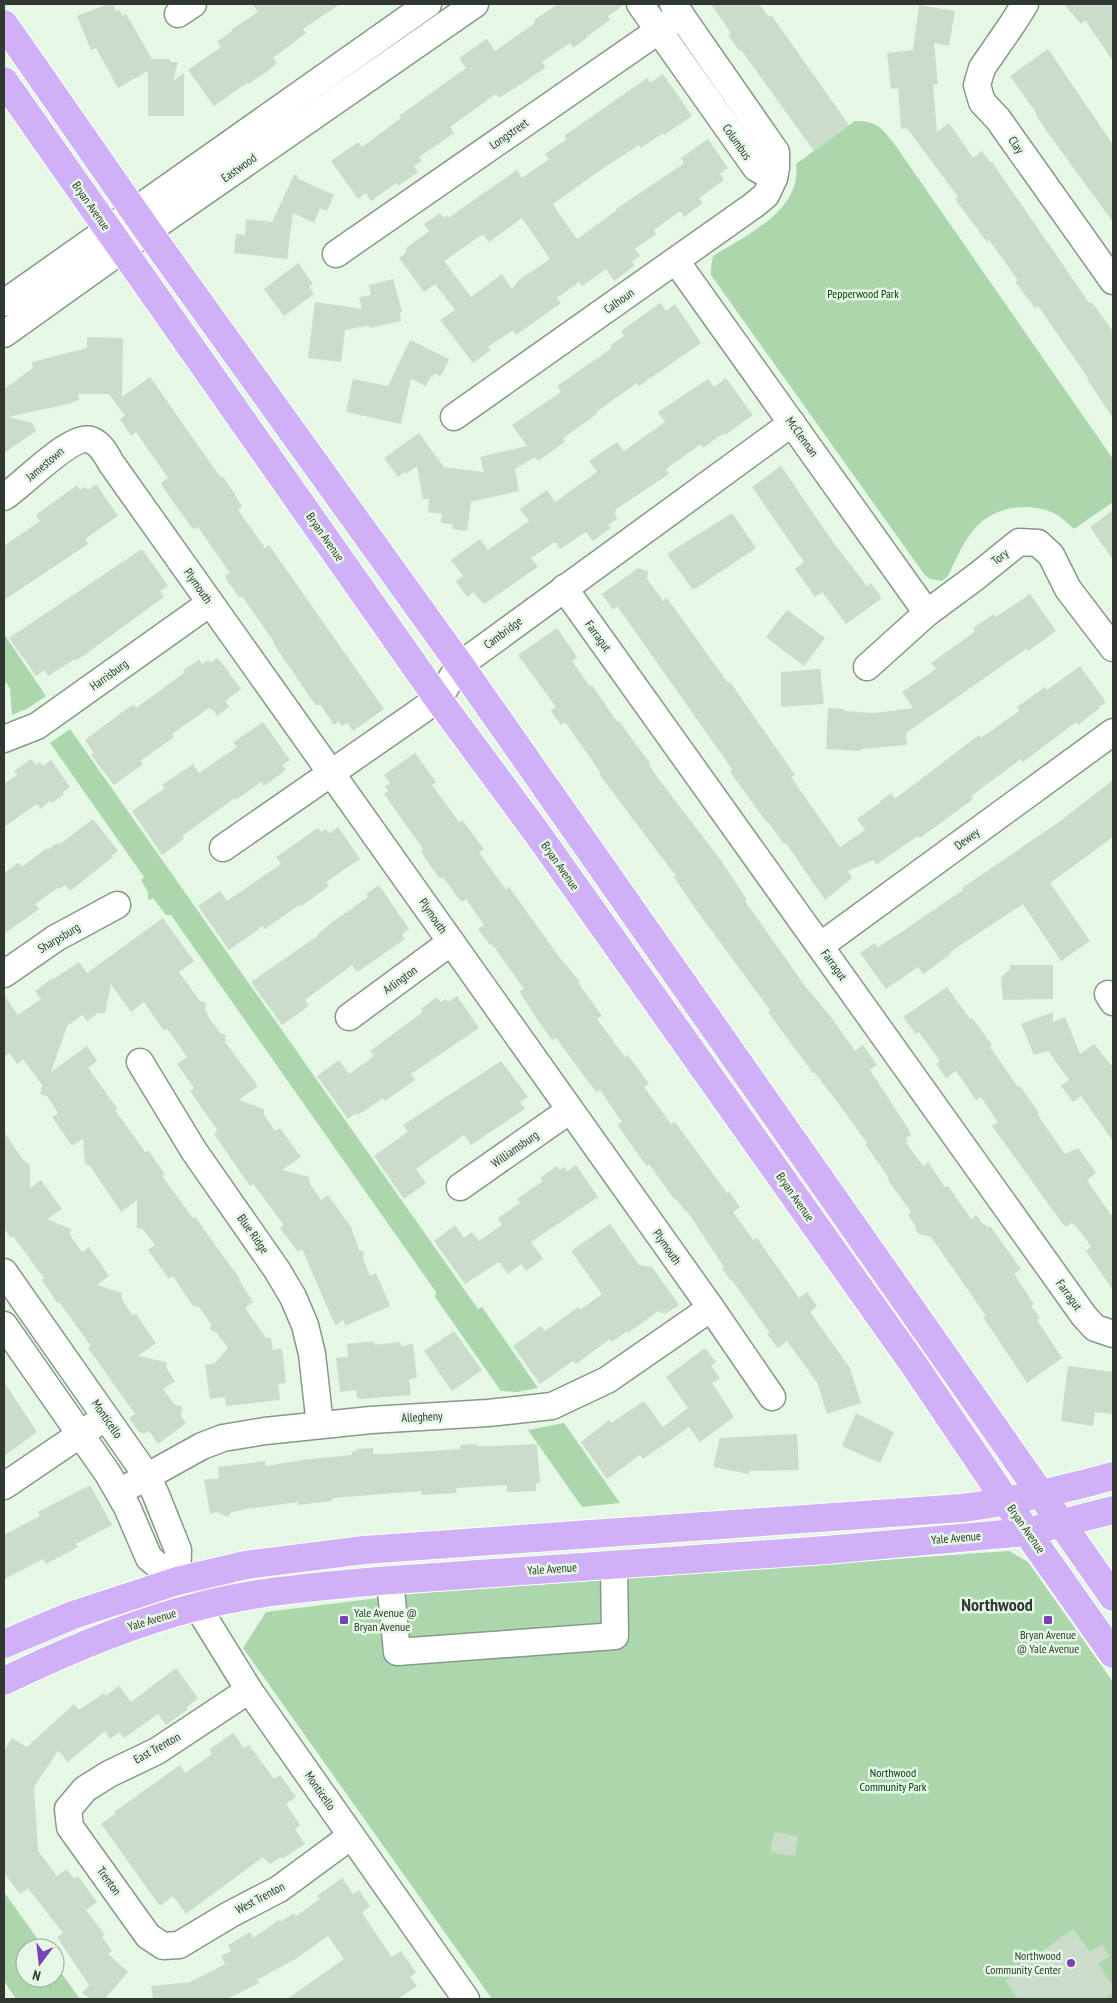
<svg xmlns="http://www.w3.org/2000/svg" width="1117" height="2003" font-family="'PT Sans Narrow',sans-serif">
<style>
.green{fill:#acd7ad}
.building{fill:#caddca;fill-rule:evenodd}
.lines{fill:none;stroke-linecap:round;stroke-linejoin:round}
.minor-casing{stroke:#879987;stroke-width:29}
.major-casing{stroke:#fff;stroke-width:30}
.minor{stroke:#fff;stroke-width:26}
.major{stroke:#d0b0f6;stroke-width:28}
.poi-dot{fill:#7a40b6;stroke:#e4f8e5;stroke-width:2}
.labels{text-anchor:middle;stroke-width:5;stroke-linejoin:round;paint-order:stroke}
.street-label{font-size:12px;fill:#303831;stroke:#e4f8e5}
.park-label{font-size:12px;fill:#00360a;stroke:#e4f8e5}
.poi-label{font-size:12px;fill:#303831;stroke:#e4f8e5;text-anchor:start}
.district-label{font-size:18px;font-weight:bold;fill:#303831;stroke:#e4f8e5}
</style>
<rect width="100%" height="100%" fill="#e4f8e5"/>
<g class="green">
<path d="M855 121C875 121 880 126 893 142L1113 459V502L1074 529C1069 525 1065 520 1059 516 1035 501 997 505 977 526 964 539 956 560 948 576L942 581 930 579 924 574 711 275V268L713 256C746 235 802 211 796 164Z"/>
<path d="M4 634 46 696 28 708 12 715 10 688 4 680Z"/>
<path d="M70 729 478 1309 482 1307 538 1388 517 1392 501 1391 435 1297 436 1292 171 915H166L153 898 148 900V892L141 880 144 877 50 743Z"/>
<path d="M564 1423 620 1503 582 1507 528 1430Z"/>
<path d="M1009 1551 1028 1562 1113 1682V1999H492L243 1648 266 1612 419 1593Z"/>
<path d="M4 1892 44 1948H25V1978H55V1964L80 1999H16L4 1981Z"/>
</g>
<g class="building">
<path d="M108 4H113L116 12 120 10 122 16 126 14 152 59H170V62H178L173 81 184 73V116H148V71L118 88 96 48 91 50 77 16Z"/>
<path d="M252 4H340L303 29 306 33 273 58 277 63 264 74 248 84 247 83 214 106 188 70 221 47 217 42 232 31 231 30 258 12Z"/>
<path d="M558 4H625L608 16 610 20 586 37 587 38 573 48 570 43 542 62 546 67 526 81 499 98 496 94 450 127 454 133 419 157 422 161 414 166 418 172 398 186 396 183 371 201 366 193 358 199 331 161 358 142 362 147 401 118 399 116 466 68 459 58 487 39 495 51 535 23 534 20Z"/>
<path d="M711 4H759L768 16H772L849 125 814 151 741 50 739 51 728 35 731 33Z"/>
<path d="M1064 4H1113V61L1085 20 1081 24Z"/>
<path d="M919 5 955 11 949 46 934 43 938 84 933 85 937 132 949 123 973 158 982 151 991 163 992 162 1090 304 1092 302 1113 332V418L1087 379 1088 378 1038 306 1035 308 1016 283 1017 279 989 240 987 242 955 199 958 197 907 128 901 129 898 88 891 89 887 53 913 50Z"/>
<path d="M1048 49 1113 145V222L1046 130 1036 115 1037 114 1010 76Z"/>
<path d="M663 74 692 116 664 135 663 133 641 148 639 145 602 169 553 204 557 211 577 239 617 210 616 209 683 164 684 163 681 158 708 139 728 168 720 174 724 180 699 198 703 203 684 217 680 211 654 230 656 234 635 249 640 256 632 262 634 266 614 281 606 269 582 286 579 282 557 298 561 303 516 335 513 330 488 347 491 350 473 363 440 320 455 310 435 284 424 292 399 258 407 252 405 249 429 231 424 224 440 213 444 218 446 215 448 218 517 170 522 178 549 159 545 154 567 139 564 136 647 78 650 83ZM522 218 550 259 519 280 512 289 502 274 471 297 444 261 483 234 489 242Z"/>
<path d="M294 175H297V178L334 195 327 211 320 208 314 223 293 213 287 259 234 253 236 234 245 235 246 219 272 222Z"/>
<path d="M298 263 313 284 309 286 314 294 284 316 264 289Z"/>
<path d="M393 279 402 312 400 313 401 321 369 328V325L345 330 341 362 308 358 315 302 362 309 359 297 371 295 369 285Z"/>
<path d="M660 303 666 311 675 304 701 343 639 386 637 383 596 412 597 414 563 438 565 442 538 461 535 457 515 469 519 491 471 502 467 531 452 529 453 524 441 523 442 514 428 512 429 499H423L417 466 406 474 405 472 398 477 384 458 419 433 444 467 484 472 480 457 527 446 512 425 561 392 557 386 612 348 611 345 624 336 621 331Z"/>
<path d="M87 337 123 338 122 397 150 377 221 478 223 477 234 493 242 507 238 510 265 548 269 545 384 709 353 731 347 723 342 726 339 721 334 725 320 704 317 706 312 700 273 643 274 642 242 596 240 598 228 582 225 576 230 573 198 527 194 529 192 528 164 489 161 483 168 478 136 432 131 436 120 419 125 416 109 394H78L79 400 72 402V403L8 417 32 423 36 431 4 453V389L33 368 32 362 87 348Z"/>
<path d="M410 340 449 359 443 372 440 376 434 373 433 377 431 376 426 386 411 379 401 424 346 412 353 379 388 386Z"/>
<path d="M726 378 753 415 725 435 724 433 703 448 701 444 666 469 669 474 615 510 616 512 614 513 618 518 608 525 611 528 593 541 586 532 560 549 555 542 531 558 538 567 484 604 473 592 467 597 456 581 463 576 451 560 480 539 488 550 529 521 520 509 547 490 555 502 597 472 589 461 617 442 624 451 665 422 658 412 708 379 714 387Z"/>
<path d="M781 466 833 542 867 586 871 583 882 598 846 624 822 592 815 597 795 569 804 562 752 487Z"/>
<path d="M96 484 118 516 85 539 88 544 4 600V546L40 521 36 516 37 514 77 485 80 490 85 487 88 490Z"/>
<path d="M1113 510V560L1090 527Z"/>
<path d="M732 513 756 548 693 590 667 554Z"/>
<path d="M142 549 168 586 160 591 164 597 76 661 75 659 48 676 44 670 36 676 9 638Z"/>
<path d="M638 568 648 571 647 579 663 601 667 598 728 683 730 682 795 775 791 777 840 847 865 830 857 819 881 802 880 801 891 793 895 799 979 735 981 738 1019 711 1017 707 1045 687 1047 690 1080 666 1106 702 1099 707 1100 708 1078 725 1076 722 1023 762 1021 759 971 796 973 799 920 838 918 836 877 864 873 860 848 871 852 878 825 900 786 843 784 844 768 822 767 823 730 772 732 770 725 759 617 606 613 610 602 594Z"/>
<path d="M1030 594 1056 631 1028 651 1026 649 906 733 907 745 861 749V751L826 749 828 708 844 709V711L874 713 913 708 902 692 936 669 931 663 966 638 975 631 973 628 994 614 996 617Z"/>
<path d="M787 610 825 638 804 666 766 637Z"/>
<path d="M557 628 577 657 572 661 590 687 592 685 617 722 619 721 638 747 650 763 649 764 657 777 720 859 747 900 745 901 805 986 831 1017 855 1051 863 1045 877 1065 870 1070 909 1130 911 1135 906 1138 908 1141 906 1143 923 1166 928 1162 945 1187 948 1186 971 1219 976 1215 984 1225 985 1224 988 1227 990 1226 1021 1269 1014 1274 1034 1304 1031 1306 1040 1318 1037 1320 1062 1358 1027 1383 983 1317 986 1316 931 1237 919 1234 915 1228V1225L908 1215 911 1212 887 1179 889 1178 865 1144 867 1143 839 1104 814 1072 813 1073 787 1038 768 1012 770 1010 697 911 674 877 676 876 599 774 601 773 565 722 561 725 551 711 556 707 518 655Z"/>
<path d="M218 658 241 689 225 701 229 707 217 716 213 709 211 710 209 708 172 734 174 737 140 761 143 764 114 785 91 755 94 753 85 740 125 710 134 705 136 708 184 673 183 670 199 660 202 664 208 660 210 663Z"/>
<path d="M820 669 824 704 781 707V672Z"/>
<path d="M263 722 290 760 282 765 286 770 264 786 261 782 236 800 235 798 182 836 184 839 162 855 132 811 165 788 162 785 193 764 199 773 237 747 233 742Z"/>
<path d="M415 753 436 782 432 785 459 822 462 820 484 849 479 852 506 890 509 887 557 954 580 982 578 983 602 1016 597 1019 625 1057 628 1055 649 1084 644 1087 671 1124 675 1122 727 1193 729 1191 740 1207 733 1212 753 1240 757 1238 799 1298 807 1292 817 1306 810 1312 850 1368 861 1403 827 1414 818 1384 805 1366 787 1341 778 1348 767 1334 769 1332 732 1280 731 1281 722 1268 724 1267 687 1211 686 1212 676 1199 675 1200 649 1164 647 1166 642 1160 620 1129 618 1124 622 1122 600 1090 596 1092 556 1038 552 1040 537 1019 521 994 520 991 524 989 492 944 490 945 478 929 484 925 466 899 462 902 458 898 443 877 440 879 425 858 421 851 423 849 384 794 389 791 385 787 390 783 384 775Z"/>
<path d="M31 759 36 765 40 762 43 766 51 760 70 787 63 792 64 794 52 803 50 801 40 809 37 804 4 827V784L17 775 14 771Z"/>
<path d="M1113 780V837L1050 883 1090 941 1061 961 1023 904 950 952 951 954 923 974 918 967 886 989 860 953 875 943 878 947 891 939 963 890 962 888 1059 822Z"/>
<path d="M93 819 118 851 112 855 113 857 70 891 65 885 60 889 59 887 35 904 39 909 4 934V873L18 863 22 867 47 848 48 849 58 843 60 844Z"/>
<path d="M338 827 360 859 326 882 329 886 300 907 299 905 265 929 263 926 229 950 198 906 220 891 227 901 281 864 276 857 318 828 321 832 326 829 329 833Z"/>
<path d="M379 885 409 929 402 934 405 939 359 971H356L352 965 305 1000 309 1006 282 1025 251 982 319 935 318 934 331 923 368 897 366 894Z"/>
<path d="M163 918 194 961 179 972 200 1001 206 1003 205 1009 209 1018 221 1034 226 1035 225 1042 258 1086 239 1100 264 1109V1115L275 1131 280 1128 301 1157 282 1170 309 1177 310 1184 321 1200 328 1195 351 1227 359 1250 364 1252 363 1258 370 1276 376 1273 390 1306 345 1326 344 1320 335 1325 302 1249 298 1252 280 1228 284 1225 253 1184 250 1186 214 1134 218 1131 190 1091 194 1088 177 1064 187 1057 169 1031 166 1029 164 1031 144 1002 131 1012 111 984 105 1013H98L87 1021 82 1015 67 1026 51 1072 87 1046 97 1061 88 1068 117 1108 115 1110 145 1152 148 1150 165 1174 162 1176 193 1218 195 1217 240 1279 239 1280 253 1302 245 1308 266 1338H271L273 1350 282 1349 286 1383 278 1384 280 1400 226 1406 225 1397 210 1399 205 1365 214 1364 228 1348 216 1332 210 1330 211 1324 199 1307 193 1306 173 1276 169 1279 148 1250 155 1245 143 1229 137 1228V1200L121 1212 90 1166 85 1164 83 1138 72 1146 52 1117 58 1113 47 1096 40 1094 42 1085 23 1059 17 1064 9 1053 4 1057V995L18 1015 41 999 35 991 51 979 52 980 79 962 87 973Z"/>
<path d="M1010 965H1053V999L1003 1000 1001 977 1010 969Z"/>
<path d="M947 987 970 1019 972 1018 992 1045 990 1047 1018 1087 1020 1086 1039 1113 1037 1114 1065 1154 1078 1148 1096 1173 1087 1180 1113 1218V1290L1086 1251 1091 1246 1075 1225 1074 1226 1072 1223 1066 1227 1062 1223 992 1126 998 1122 981 1097 976 1100 956 1071 946 1078 936 1064 940 1061 919 1032 916 1034 903 1017Z"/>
<path d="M457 996 479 1028 411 1074 415 1080 385 1101 383 1098 358 1115 356 1113 348 1119 317 1076 339 1060 349 1074 374 1056 370 1051 423 1012 421 1009 437 997 441 1002 446 999 448 1002Z"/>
<path d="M1053 1012V1022L1065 1017 1080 1054 1094 1044 1113 1067V1141L1081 1096 1073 1102 1061 1086 1069 1080 1048 1051 1034 1055 1021 1024Z"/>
<path d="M501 1061 528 1097 520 1102 525 1109 471 1145 464 1135 416 1169 426 1183 404 1199 374 1156 408 1132 403 1125Z"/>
<path d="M4 1132 23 1160 30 1165V1188L41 1180 62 1209 47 1219 71 1229 70 1235 82 1252 89 1247 109 1276 97 1285 122 1293V1300L133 1316 136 1314 156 1343 138 1356 166 1362 167 1369 175 1381 163 1389 175 1405 182 1406 181 1416 186 1423 158 1444 149 1431 143 1434 141 1432 140 1433 129 1418 135 1414 88 1348 91 1346 60 1303 58 1304 42 1280 44 1278 13 1236 11 1238 4 1228Z"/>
<path d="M576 1165 598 1197 531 1242 543 1259 526 1271 521 1264 508 1274 499 1262 465 1284 434 1241 455 1225 464 1238 472 1232 479 1241 502 1225 498 1218 520 1203 517 1199 543 1181 540 1178 557 1166 560 1170 564 1167 567 1171Z"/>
<path d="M610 1224 639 1265 652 1267 679 1305 665 1314 664 1312 661 1314 658 1311 628 1333 627 1331 612 1342 610 1339 576 1364 573 1361 540 1384 513 1346 541 1326 545 1331 578 1307 580 1310 602 1294 571 1251Z"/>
<path d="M454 1331 482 1370 452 1391 424 1351Z"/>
<path d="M374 1341V1345L399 1342 402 1346 413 1344 417 1378 409 1379 411 1395 360 1399V1398H357L356 1390 340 1392 336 1358 348 1357 347 1344Z"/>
<path d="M705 1348 716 1362 711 1366 720 1378 712 1383 734 1417 700 1442 689 1427 643 1459 640 1455 607 1479 581 1442 609 1420 611 1423 644 1401 663 1427 688 1408 666 1377Z"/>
<path d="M1068 1366 1113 1372V1414L1095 1412 1093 1426 1061 1421Z"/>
<path d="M4 1382 37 1432 4 1456Z"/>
<path d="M856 1413 894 1432 880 1463 842 1446Z"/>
<path d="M797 1434 799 1470 749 1471V1474L713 1467 720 1438Z"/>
<path d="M477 1444V1446H496L537 1444 540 1483H536V1491L507 1492V1485L456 1488 457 1493 422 1495 421 1491 332 1498V1501L298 1505V1502L246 1509 232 1512 227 1517 217 1512 210 1514 204 1480 219 1478 218 1467 265 1461 266 1466 309 1459 352 1455V1452L357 1451V1449L373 1448V1454H386L461 1449 460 1445Z"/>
<path d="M90 1485 112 1525 76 1544 78 1547 46 1564 43 1559 4 1579V1535L40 1516 38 1512Z"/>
<path d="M176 1668 198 1698 186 1708 187 1710 166 1725 158 1714 124 1738 120 1732 110 1739 105 1731 68 1762 58 1751 34 1787 38 1851 57 1876 67 1869 74 1879 78 1876 97 1902 86 1910 105 1935 102 1937 112 1951 108 1954 128 1972 105 1999H90L82 1993 89 1985 57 1937 63 1933 28 1888 20 1894 4 1873V1751L12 1738 27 1747 74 1704 79 1710 104 1693 106 1696 119 1686 131 1702Z"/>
<path d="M233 1733 244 1748 249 1745 274 1779 280 1775 296 1797 286 1804 300 1825 295 1829 305 1844 282 1859 281 1857 270 1864 263 1857 186 1914 173 1896 160 1906 101 1824 115 1814 114 1812 180 1765 185 1773 212 1754 209 1750Z"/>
<path d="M774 1832 798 1836 795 1856 770 1852Z"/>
<path d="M342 1878 353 1894 359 1890 370 1906 362 1913 392 1957 401 1951 416 1972 410 1977 417 1986 398 1999H287L344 1959 328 1936 297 1958 257 1980 259 1983 227 1999H153L151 1986 190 1982 225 1964 221 1956 231 1951 228 1945 250 1932 253 1938 279 1920 280 1922 294 1913 296 1916 320 1899 317 1896Z"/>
<path d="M1073 1929 1090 1952 1102 1944 1110 1956 1098 1964 1113 1986V1993L1104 1999H1018L1005 1981 1024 1968 1020 1962 1031 1954 1034 1957Z"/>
</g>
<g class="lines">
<defs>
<g id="minor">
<path d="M640 4 756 168 774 178"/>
<path d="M1025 4 1013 23 982 68 977 85 982 102 998 119 1113 281"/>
<path d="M178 14 193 4"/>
<path d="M336 254 681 15"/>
<path d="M676 261 927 613"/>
<path d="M4 303 428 4"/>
<path d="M4 334 148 231 475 4"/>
<path d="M454 417 754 205 766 195 774 178 776 168V152L673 4"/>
<path d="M4 497C22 486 71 433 91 440 101 444 106 454 111 463L711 1308 772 1397"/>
<path d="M564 588 1084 1316 1095 1328 1113 1334"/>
<path d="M867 667 927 613 977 576 1019 542 1038 543 1051 555 1068 589 1113 648"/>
<path d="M4 739 37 726 210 603"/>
<path d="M223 848 438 699 460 665 792 423"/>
<path d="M820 946 1113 732"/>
<path d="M4 974 56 938 117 905"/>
<path d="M1108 994 1113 1002"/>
<path d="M349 1017 451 942"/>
<path d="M140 1062 194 1151 277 1270 293 1297 305 1325 312 1354 320 1425"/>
<path d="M460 1187 570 1110"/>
<path d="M4 1272 147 1476 156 1495 178 1550 177 1581"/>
<path d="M4 1325 108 1474 127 1507 149 1558 177 1581 197 1606 249 1690 466 1999"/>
<path d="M4 1486 94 1425"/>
<path d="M119 1492 202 1446 223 1438 265 1431 371 1420 488 1413 552 1406 607 1380 711 1308"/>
<path d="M390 1580 397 1652 615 1636 614 1565"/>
<path d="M249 1690 157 1751 109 1774 85 1789 68 1809 70 1827 148 1936 163 1946 179 1945 229 1915 279 1889 351 1836"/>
</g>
<g id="major">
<path d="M4 24 148 231 460 665 1113 1597"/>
<path d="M4 81 438 699 537 833 914 1365 1027 1532 1113 1654"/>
<path d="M4 1644 73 1615 177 1581 246 1565 364 1550 962 1508C1015 1501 1062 1490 1113 1476"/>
<path d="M4 1681C66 1651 129 1624 196 1607 255 1591 317 1587 378 1581L826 1550 1027 1532 1113 1510"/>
</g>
</defs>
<use href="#minor" class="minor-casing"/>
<use href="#major" class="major-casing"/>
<use href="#minor" class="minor"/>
<use href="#major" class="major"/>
</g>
<g class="poi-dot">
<rect x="339" y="1615" width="10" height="10" rx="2.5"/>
<rect x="1043" y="1615" width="10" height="10" rx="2.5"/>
<circle cx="1071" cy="1963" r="5"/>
</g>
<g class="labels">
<g class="street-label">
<text transform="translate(509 134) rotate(-35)" y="4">Longstreet</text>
<text transform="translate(737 142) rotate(55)" y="4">Columbus</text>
<text transform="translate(1016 145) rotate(55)" y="4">Clay</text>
<text transform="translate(239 168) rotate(-35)" y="4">Eastwood</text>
<text transform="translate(91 206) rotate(55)" y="4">Bryan Avenue</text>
<text transform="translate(619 301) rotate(-35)" y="4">Calhoun</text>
<text transform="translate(802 437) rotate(54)" y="4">McClennan</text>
<text transform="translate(45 464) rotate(-40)" y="4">Jamestown</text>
<text transform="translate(325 537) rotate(55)" y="4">Bryan Avenue</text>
<text transform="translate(1000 557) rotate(-39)" y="4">Tory</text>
<text transform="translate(198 586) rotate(55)" y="4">Plymouth</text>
<text transform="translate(503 633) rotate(-37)" y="4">Cambridge</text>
<text transform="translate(598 636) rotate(54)" y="4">Farragut</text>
<text transform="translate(109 675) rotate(-36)" y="4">Harrisburg</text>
<text transform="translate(967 839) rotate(-36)" y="4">Dewey</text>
<text transform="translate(560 866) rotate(55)" y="4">Bryan Avenue</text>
<text transform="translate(433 916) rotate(55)" y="4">Plymouth</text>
<text transform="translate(59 938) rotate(-31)" y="4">Sharpsburg</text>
<text transform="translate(834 965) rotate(54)" y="4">Farragut</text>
<text transform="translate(400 980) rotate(-36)" y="4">Arlington</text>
<text transform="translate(515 1149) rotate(-35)" y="4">Williamsburg</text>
<text transform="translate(795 1197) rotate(55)" y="4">Bryan Avenue</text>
<text transform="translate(253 1234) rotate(55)" y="4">Blue Ridge</text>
<text transform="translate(667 1247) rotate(55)" y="4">Plymouth</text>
<text transform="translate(1069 1295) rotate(54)" y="4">Farragut</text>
<text transform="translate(422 1417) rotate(-3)" y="4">Allegheny</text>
<text transform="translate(107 1419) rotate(55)" y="4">Monticello</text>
<text transform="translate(1026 1529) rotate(55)" y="4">Bryan Avenue</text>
<text transform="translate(956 1538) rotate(-5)" y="4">Yale Avenue</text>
<text transform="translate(552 1569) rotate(-4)" y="4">Yale Avenue</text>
<text transform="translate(152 1620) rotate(-17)" y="4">Yale Avenue</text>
<text transform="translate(157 1748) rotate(-29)" y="4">East Trenton</text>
<text transform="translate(320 1791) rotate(55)" y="4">Monticello</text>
<text transform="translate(109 1881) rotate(53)" y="4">Trenton</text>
<text transform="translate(260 1898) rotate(-28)" y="4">West Trenton</text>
</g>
<g class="park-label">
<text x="863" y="298">Pepperwood Park</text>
<text x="893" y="1777">Northwood<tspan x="893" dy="14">Community Park</tspan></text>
</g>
<g class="poi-label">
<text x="354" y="1617">Yale Avenue @<tspan x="354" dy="14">Bryan Avenue</tspan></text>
<text x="1048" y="1639" text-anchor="middle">Bryan Avenue<tspan x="1048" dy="14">@ Yale Avenue</tspan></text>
<text x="1061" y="1960" text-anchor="end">Northwood<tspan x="1061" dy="14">Community Center</tspan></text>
</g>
<g class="district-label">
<text x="997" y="1611">Northwood</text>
</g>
</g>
<rect width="1117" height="2003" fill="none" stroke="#303831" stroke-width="10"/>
<g transform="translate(40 1963) rotate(195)"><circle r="24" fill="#e4f8e5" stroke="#9cab9d"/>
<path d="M0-4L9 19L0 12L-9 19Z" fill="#7a40b6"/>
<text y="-8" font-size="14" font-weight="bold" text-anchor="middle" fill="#303831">N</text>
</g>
</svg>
